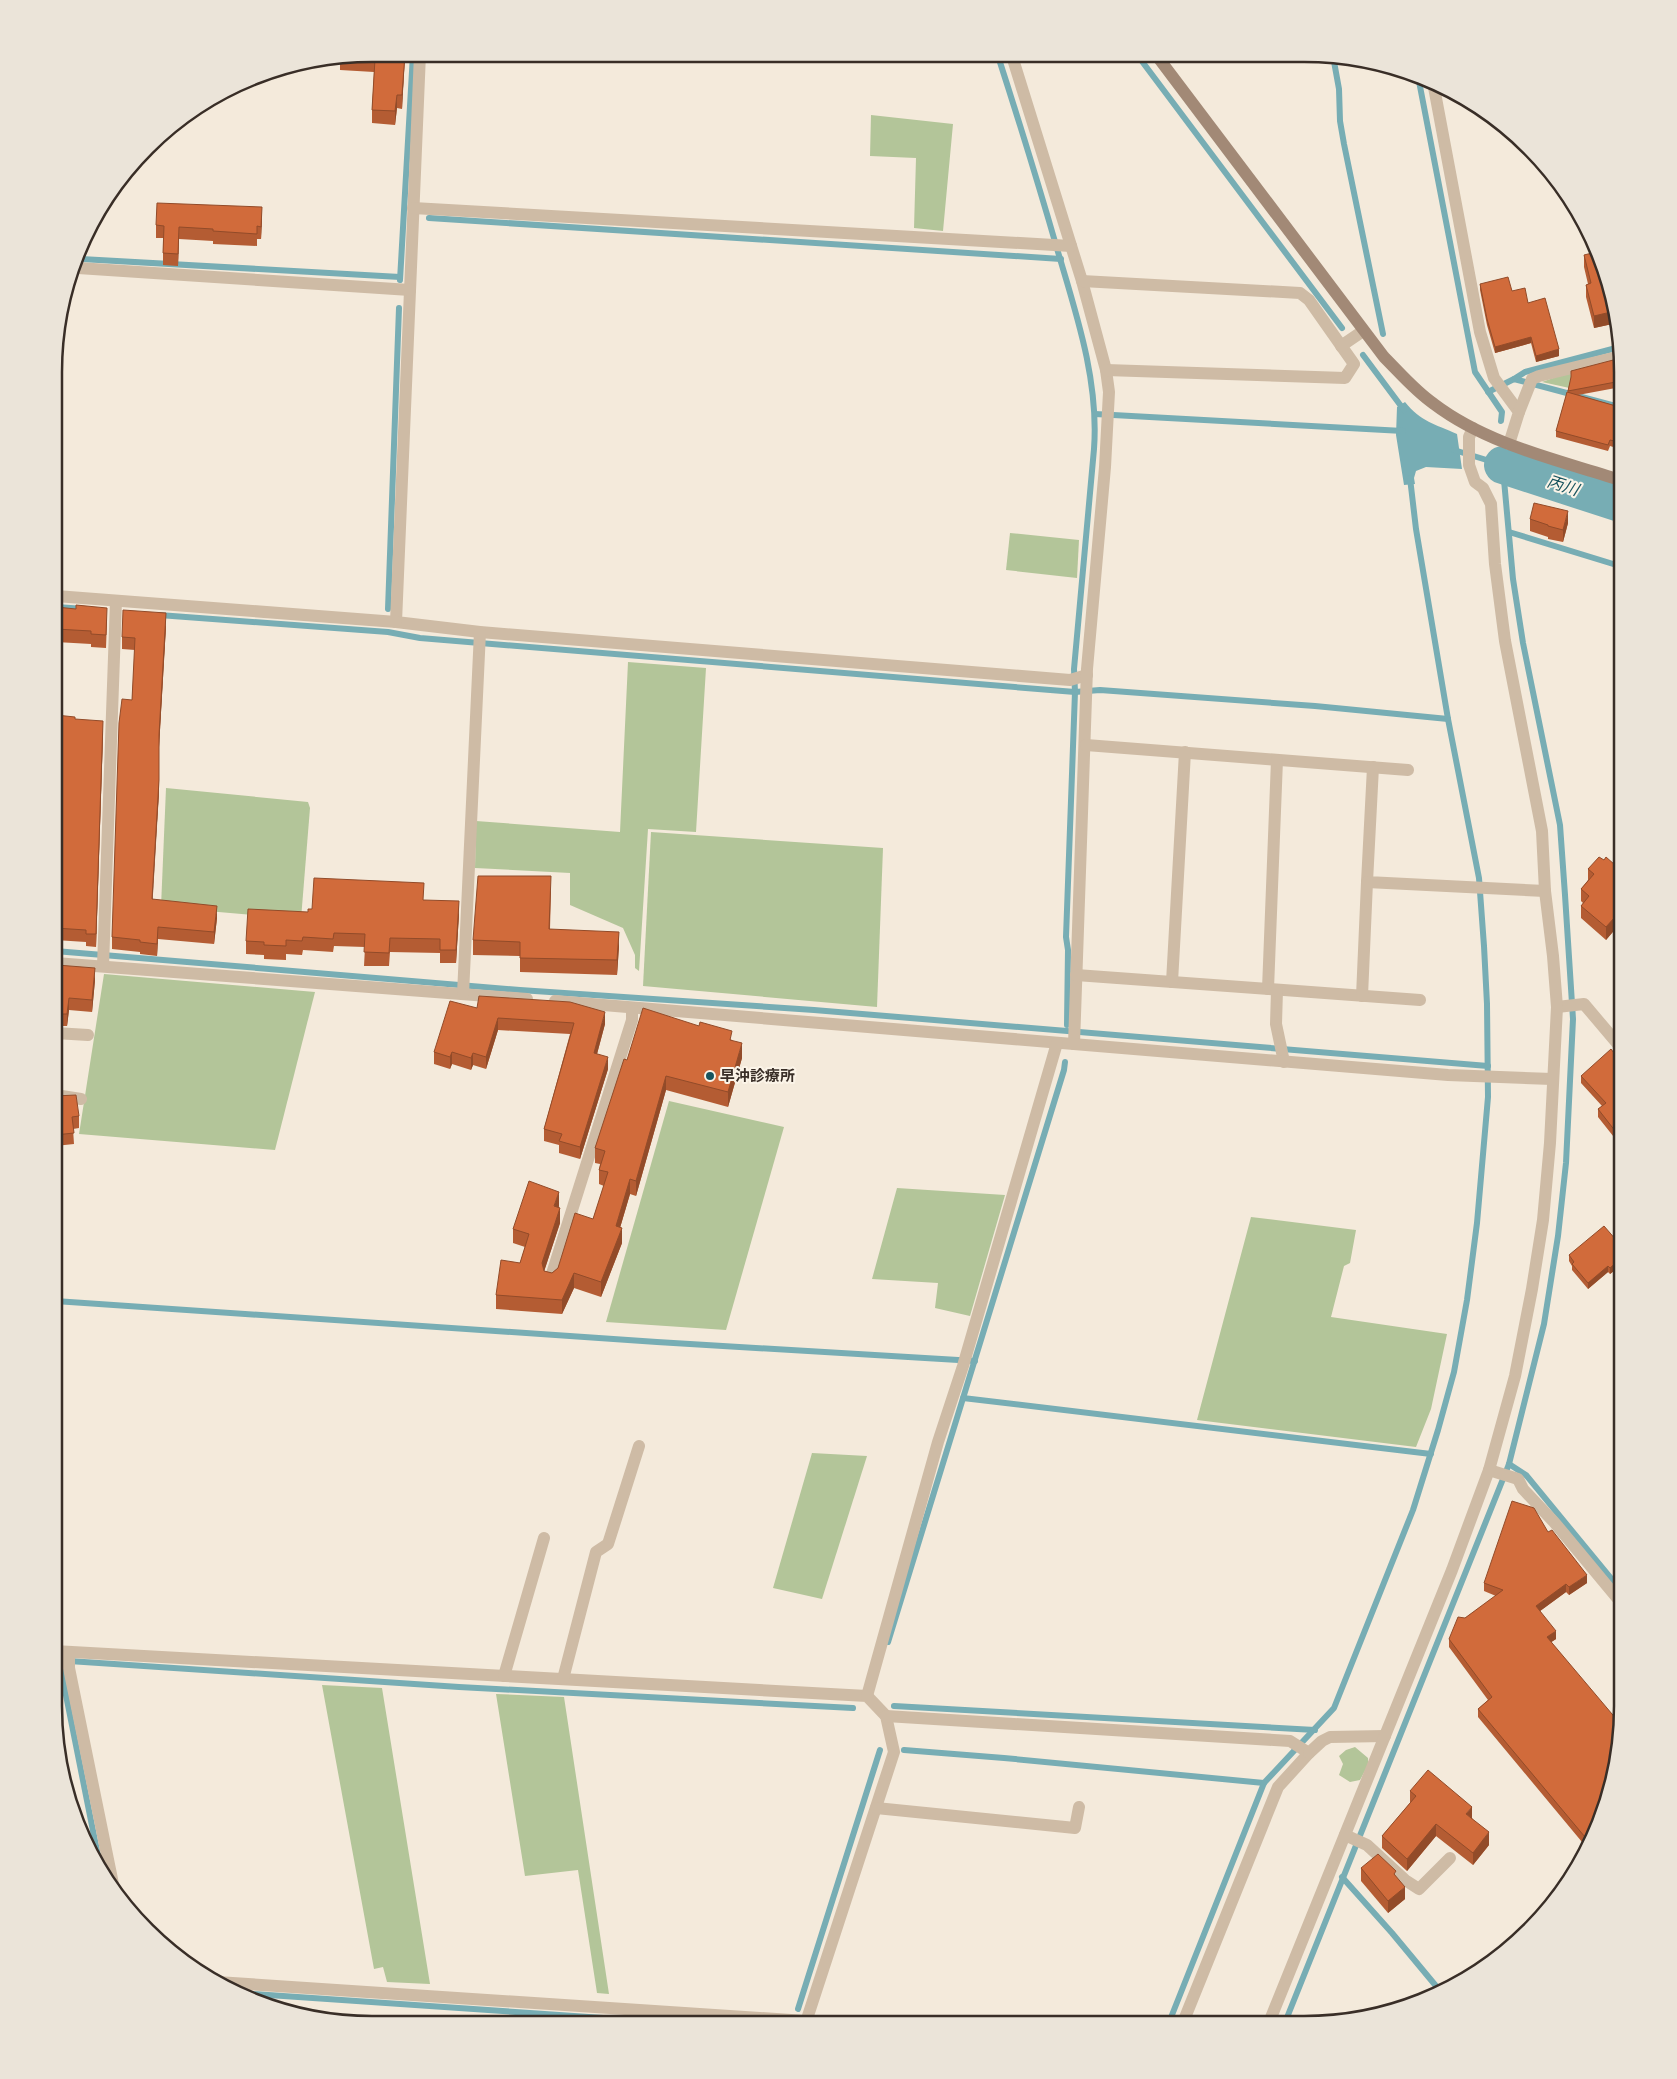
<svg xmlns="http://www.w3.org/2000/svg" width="1677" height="2079" font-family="'Sofia Sans Condensed','Noto Sans JP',sans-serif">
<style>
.green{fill:#b3c599}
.water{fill:#77adb4}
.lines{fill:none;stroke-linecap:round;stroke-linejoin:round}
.stream{stroke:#77adb4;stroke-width:6}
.river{stroke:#77adb4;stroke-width:38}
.street{stroke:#cebba5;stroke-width:12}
.secondary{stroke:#a28976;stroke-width:12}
.wall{fill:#b45c33}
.shaded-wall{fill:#924b29}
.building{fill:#d16b3b;stroke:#924b29}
.poi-dot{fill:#18545e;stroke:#fbf4e8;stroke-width:2}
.labels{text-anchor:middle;stroke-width:4;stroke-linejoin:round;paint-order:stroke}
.poi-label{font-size:15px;font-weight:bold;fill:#392e27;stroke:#fbf4e8;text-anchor:start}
.water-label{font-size:16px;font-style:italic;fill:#18545e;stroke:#fbf4e8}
.rim{fill:none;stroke:#392e27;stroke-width:2.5}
</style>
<rect width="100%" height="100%" fill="#f4eadb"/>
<g class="green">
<path d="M871 115 953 124 943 231 914 228 916 158 870 156Z"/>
<path d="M1570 372 1574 389 1542 382Z"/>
<path d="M1010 533 1079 540 1077 578 1006 570Z"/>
<path d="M628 662 706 668 696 832 648 829 639 971 635 968V955L623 928 570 905V873L475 868 476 821 620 832Z"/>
<path d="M166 788 308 802 310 808 301 919 161 907Z"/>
<path d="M651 832 883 848 877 1007 643 986Z"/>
<path d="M104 974 315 992 275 1150 79 1134Z"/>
<path d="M669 1101 784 1127 726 1330 606 1322Z"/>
<path d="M897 1188 1005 1195 970 1316 935 1308 938 1283 872 1279Z"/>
<path d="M1251 1217 1356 1230 1350 1263 1344 1266 1331 1317 1447 1334 1431 1409 1416 1447 1197 1420Z"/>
<path d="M812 1453 867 1456 822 1599 773 1588Z"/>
<path d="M322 1685 382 1688 430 1984 387 1982 383 1967 374 1969Z"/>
<path d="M496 1694 564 1697 609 1994 597 1993 578 1870 525 1876Z"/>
<path d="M1355 1747 1368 1758V1765L1360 1780 1350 1782 1339 1775 1343 1764 1339 1756 1346 1750Z"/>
</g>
<path class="water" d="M1405 402C1421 422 1435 424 1457 434L1462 469 1426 467 1416 471 1414 478 1415 484 1404 485 1396 435 1397 407Z"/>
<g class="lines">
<g class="stream">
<path d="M998 56C1019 121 1039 186 1058 252 1077 316 1099 382 1094 449L1074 669 1075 692 1066 937 1068 950 1067 1025"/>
<path d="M1138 56 1342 328"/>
<path d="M1333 56 1339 89 1340 121 1344 144 1383 334"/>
<path d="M1418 76 1475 372 1502 412 1501 421"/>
<path d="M429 218 1061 259"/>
<path d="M81 259 400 277"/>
<path d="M400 280 413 54"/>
<path d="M1363 355 1404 410"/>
<path d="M1514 379 1525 372 1620 347"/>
<path d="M1488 392 1514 379 1623 408"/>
<path d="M1095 414 1403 431"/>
<path d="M1454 450 1503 465"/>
<path d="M1509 532 1623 567"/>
<path d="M56 607 85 609"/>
<path d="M388 609 399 308"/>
<path d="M159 615 388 632 420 638 1075 692 1100 690 1315 706 1448 719"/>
<path d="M55 951 520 990 814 1010 1488 1066"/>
<path d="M55 1301 657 1342 975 1361"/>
<path d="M963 1398 1431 1454"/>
<path d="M1509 1464 1526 1475 1623 1593"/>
<path d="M888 1642 1064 1070 1065 1062"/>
<path d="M54 1660 459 1687 853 1708"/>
<path d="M59 1660 101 1871"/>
<path d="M894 1706 1315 1730"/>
<path d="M904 1750 1004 1758 1264 1783"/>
<path d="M1342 1877 1392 1933 1441 1992"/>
<path d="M239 1993 706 2025"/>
<path d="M798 2009 880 1750"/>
<path d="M1168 2025 1264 1783 1334 1708 1413 1510 1438 1430 1454 1372 1467 1300 1477 1223 1488 1097 1487 1004 1484 946 1479 878 1448 719 1416 529 1410 478"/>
<path d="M1284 2025 1509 1464 1544 1324 1558 1236 1566 1163 1573 1019 1565 895 1560 825 1523 643 1513 579 1502 458"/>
</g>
<path class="river" d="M1503 465 1623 504"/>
<g class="street">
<path d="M420 54 396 622 480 632 1070 680 1087 675"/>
<path d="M1012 56 1082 281 1106 370 1109 392 1105 467 1087 669 1074 1044"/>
<path d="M1433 82 1480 332 1494 378 1519 412 1509 444"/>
<path d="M413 208 1071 246"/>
<path d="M78 268 410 290"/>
<path d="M1082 281 1300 293 1309 300 1354 364 1345 378 1106 370"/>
<path d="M1341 346 1363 331"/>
<path d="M1519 412 1532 379 1539 376 1621 356"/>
<path d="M56 596 396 622"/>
<path d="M1086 745 1408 770"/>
<path d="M1373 767 1367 882 1545 891"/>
<path d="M55 963 527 999"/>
<path d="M103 966 116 601"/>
<path d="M1076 975 1420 1000"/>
<path d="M1172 982 1185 752"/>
<path d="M1268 989 1277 760"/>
<path d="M1277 990 1276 1024 1284 1062"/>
<path d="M463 994 480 632"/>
<path d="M1362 996 1367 882"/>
<path d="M555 1001 1448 1075 1552 1079"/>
<path d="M1557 1007 1584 1004 1623 1050"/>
<path d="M55 1033 88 1035"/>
<path d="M55 1095 81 1099"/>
<path d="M550 1280 632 1020V1008"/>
<path d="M1489 1470 1518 1479 1523 1489 1554 1522 1623 1605"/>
<path d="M54 1651 867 1696 886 1716 894 1752 805 2025"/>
<path d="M69 1652V1668L114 1889"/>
<path d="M504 1676 544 1538"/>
<path d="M563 1679 596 1552 608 1544 639 1446"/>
<path d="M867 1696 938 1442 963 1366 1057 1043"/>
<path d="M886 1716 1290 1741 1309 1753 1278 1787 1182 2025"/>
<path d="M1309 1753 1322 1741 1330 1737 1385 1736"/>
<path d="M876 1808 1075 1828 1079 1807"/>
<path d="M1345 1835 1367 1845 1405 1880 1419 1889 1450 1858"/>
<path d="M217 1982 806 2021"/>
<path d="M1268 2025 1452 1570 1489 1470 1515 1376 1532 1289 1543 1220 1550 1143 1557 1007 1553 956 1545 891 1542 831 1505 641 1495 564 1491 504 1483 488 1475 482 1469 465V437L1473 428"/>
</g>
<path class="secondary" d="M1157 56 1384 357C1400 373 1415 391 1434 404 1488 445 1559 460 1623 481"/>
</g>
<g class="wall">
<path d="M373 54H405L402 109 397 108 395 125 372 123V110L374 72 340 70V59Z"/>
<path d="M153 144V150H149Z"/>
<path d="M262 219 261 239H257V246L213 244V241L179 239 178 266 163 265V238H156V225Z"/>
<path d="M1584 255 1612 290 1617 323 1594 328 1586 297V285L1588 284 1584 267Z"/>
<path d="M1480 284 1512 291 1528 303 1559 356 1536 362 1531 343 1495 353 1487 325 1480 290Z"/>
<path d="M1571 371 1621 381V387L1578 395 1623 408V450L1610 446 1608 451 1556 437V431L1571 379Z"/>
<path d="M1530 519 1568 523 1563 542 1548 539V537L1530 531Z"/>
<path d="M56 607 107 620 106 648 91 647V644L56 642Z"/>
<path d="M166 626 159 747V792L152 899 217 918 214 944 158 939 157 956 140 954V952L112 949V937L132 700 135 650 122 649V637Z"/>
<path d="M56 715 75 719 103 734 96 947 86 946V942L55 940 56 814 57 815 60 783 56 782Z"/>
<path d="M1604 860 1623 872V920L1606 940 1581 918V906L1583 903 1581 901V889L1588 880V869Z"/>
<path d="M551 891 550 929 619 946 617 975 520 972V956L473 955V940Z"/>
<path d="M424 900 459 914 456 963H440V953L390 952 389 966H364L365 947 334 946 333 952 303 950 302 955 286 954V960L264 959V955L246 954V941L308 912 312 909Z"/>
<path d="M55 968 95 980 92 1012 69 1010 67 1026H55Z"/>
<path d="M477 1008 605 1024 597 1054 608 1069 580 1159 559 1153V1145L544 1141V1129L570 1034 498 1030 486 1069 473 1065 471 1070 452 1064 450 1069 434 1064V1052Z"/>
<path d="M699 1026 732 1040 742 1058 728 1107 666 1090 636 1196 630 1194 620 1228 622 1243 601 1297 574 1288 562 1314 496 1309V1295L520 1263 525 1247 513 1243V1229L559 1206 560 1223 544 1271 552 1273 558 1268 593 1219 604 1186 599 1184V1170L600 1164 595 1163V1148L627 1060Z"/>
<path d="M1623 1065V1170L1614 1159V1151L1621 1146 1598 1117V1109L1602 1106 1581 1083V1076Z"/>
<path d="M55 1094V1096L79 1116V1128L73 1129 74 1144 55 1146Z"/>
<path d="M1623 1235V1271L1619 1267 1610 1274 1608 1272 1588 1289 1572 1270V1266L1569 1261V1255L1617 1241Z"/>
<path d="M1484 1583H1587L1569 1595 1566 1592 1540 1611 1556 1639 1551 1642 1606 1808 1587 1848 1478 1717V1709L1488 1700 1449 1647V1639L1465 1618 1496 1596 1484 1591Z"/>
<path d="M1410 1791 1472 1818 1489 1845 1473 1865 1436 1836 1407 1871 1382 1848V1836L1410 1803Z"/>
<path d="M1361 1868 1396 1877 1405 1899 1388 1913 1361 1881Z"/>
</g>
<g class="shaded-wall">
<path d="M405 54 402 109V95Z"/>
<path d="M397 95V108L395 125V111Z"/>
<path d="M262 207V219L261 239V227Z"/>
<path d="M179 227V239L178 266V254Z"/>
<path d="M1615 311 1617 323 1594 328V316Z"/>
<path d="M1531 337V343L1495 353V347Z"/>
<path d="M1559 349V356L1536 362V356Z"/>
<path d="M1568 511V523L1563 542V530Z"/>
<path d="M166 613V626L159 747V735Z"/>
<path d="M103 721V734L96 947V934Z"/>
<path d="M159 780V792L152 911V899Z"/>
<path d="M459 901V914L456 963V950Z"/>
<path d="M217 906V918L214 944V932Z"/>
<path d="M1623 908V920L1606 940V927Z"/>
<path d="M158 927V939L157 956V944Z"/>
<path d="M619 932V946L617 975V960Z"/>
<path d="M95 968V980L92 1012V1000Z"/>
<path d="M69 998V1010L67 1026V1014Z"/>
<path d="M605 1012V1024L594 1065V1053Z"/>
<path d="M498 1018V1030L486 1069V1057Z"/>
<path d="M742 1043V1058L728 1107V1092Z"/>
<path d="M452 1052V1064L450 1069V1057Z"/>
<path d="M473 1053V1065L471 1070V1058Z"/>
<path d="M608 1057V1069L580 1159V1147Z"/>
<path d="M666 1076V1090L636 1196V1181Z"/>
<path d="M630 1179V1194L616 1241V1226Z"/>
<path d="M559 1192V1206L554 1221V1206Z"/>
<path d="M560 1208V1223L542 1278V1263Z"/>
<path d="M622 1228V1243L601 1297V1282Z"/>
<path d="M1619 1260V1267L1610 1274V1268Z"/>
<path d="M1608 1266V1272L1588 1289V1283Z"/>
<path d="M574 1273V1288L562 1314V1300Z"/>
<path d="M1587 1575V1583L1569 1595V1587Z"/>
<path d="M1566 1584V1592L1536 1614V1606Z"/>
<path d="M1556 1631V1639L1547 1645V1637Z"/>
<path d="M1472 1807V1819L1466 1814Z"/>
<path d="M1436 1824V1836L1407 1871V1859Z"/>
<path d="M1489 1832V1845L1473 1865V1853Z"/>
<path d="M1405 1887V1899L1388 1913V1901Z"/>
</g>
<g class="building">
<path d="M373 54H405L402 95H397L395 111 372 110 375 59 353 57Z"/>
<path d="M157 203 262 207 261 227 257 226V234L213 231V229L179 227 178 254 163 253 164 226 156 225Z"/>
<path d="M1596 252 1612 290 1615 311 1594 316 1586 285 1591 283 1584 255Z"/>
<path d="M1508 277 1512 291 1525 288 1528 303 1545 298 1559 349 1536 356 1531 337 1495 347 1487 319 1480 284Z"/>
<path d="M1617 359 1621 381 1568 391 1571 377V371Z"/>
<path d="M1567 392 1623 408V443L1610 440 1608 445 1556 431Z"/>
<path d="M1534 503 1568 511 1563 530 1548 526V525L1530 519Z"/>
<path d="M76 605 107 608 106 635 91 634V631L56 629V607L76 609Z"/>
<path d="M123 610 166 613 159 735V780L152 899 217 906 214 932 158 927 157 944 140 942V940L112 937 119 723 122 699 132 700 135 638 122 637Z"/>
<path d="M56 715 75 717V719L103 721 96 934H86V930L55 928 56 814 57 815 60 770H56Z"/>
<path d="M1599 857 1604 860 1606 857 1623 872V908L1606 927 1581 906 1589 896 1581 889 1594 874 1588 869Z"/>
<path d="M478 876H551L549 929 619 932 617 960 520 958V942L473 940Z"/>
<path d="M314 878 424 883 423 900 459 901 456 950H440V939L390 938 389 953 364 952 365 934 334 933 333 939 303 937 302 941 286 940V946L264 945V942L246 941 248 909 308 912V909H312Z"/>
<path d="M57 965 95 968 92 1000 69 998 67 1014H55V968H56Z"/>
<path d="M479 996 570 1002 605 1012 594 1053 608 1057 580 1147 559 1141 562 1134 544 1129 574 1023 498 1018 486 1057 473 1053 471 1058 452 1052 450 1057 434 1052 450 1001 477 1008Z"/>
<path d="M643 1008 699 1026 700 1022 732 1031 730 1040 742 1043 728 1092 666 1076 636 1181 630 1179 616 1226 622 1228 601 1282 574 1273 562 1300 496 1295 501 1260 520 1263 529 1234 513 1229 529 1181 559 1192 554 1206 560 1208 542 1263 544 1271 552 1273 558 1268 575 1213 593 1219 608 1172 599 1170 605 1151 595 1148 624 1059 627 1060Z"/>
<path d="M1611 1049 1623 1065V1141L1598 1109 1606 1103 1581 1076Z"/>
<path d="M55 1094V1096L76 1095 79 1116 72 1117 74 1133 55 1135Z"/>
<path d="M1623 1144V1162L1614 1151Z"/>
<path d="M1604 1226 1617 1241 1623 1235V1265L1619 1260 1610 1268 1608 1266 1588 1283 1572 1264 1574 1262 1569 1255Z"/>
<path d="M1512 1501 1534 1508 1548 1532 1552 1530 1587 1575 1569 1587 1566 1584 1536 1606 1556 1631 1547 1637 1623 1727 1606 1808 1590 1843 1478 1709 1492 1697 1449 1639 1458 1617 1465 1618 1503 1590 1484 1583Z"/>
<path d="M1428 1770 1472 1807 1466 1814 1489 1832 1473 1853 1436 1824 1407 1859 1382 1836 1416 1796 1410 1791Z"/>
<path d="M1378 1854 1396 1871 1394 1874 1405 1887 1388 1901 1361 1868Z"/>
</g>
<circle class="poi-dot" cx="710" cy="1076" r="5"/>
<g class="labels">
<g class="poi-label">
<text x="720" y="1081">早沖診療所</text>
</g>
<g class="water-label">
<text transform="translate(1563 485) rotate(18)" y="6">丙川</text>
</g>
</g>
<path d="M0 0H1677V2079H0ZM372 62H1304A310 310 0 0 1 1614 372V1706A310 310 0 0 1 1304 2016H372A310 310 0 0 1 62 1706V372A310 310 0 0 1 372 62Z" fill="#ebe4d9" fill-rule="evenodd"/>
<path class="rim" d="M372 62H1304A310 310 0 0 1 1614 372V1706A310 310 0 0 1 1304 2016H372A310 310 0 0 1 62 1706V372A310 310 0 0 1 372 62Z"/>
</svg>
